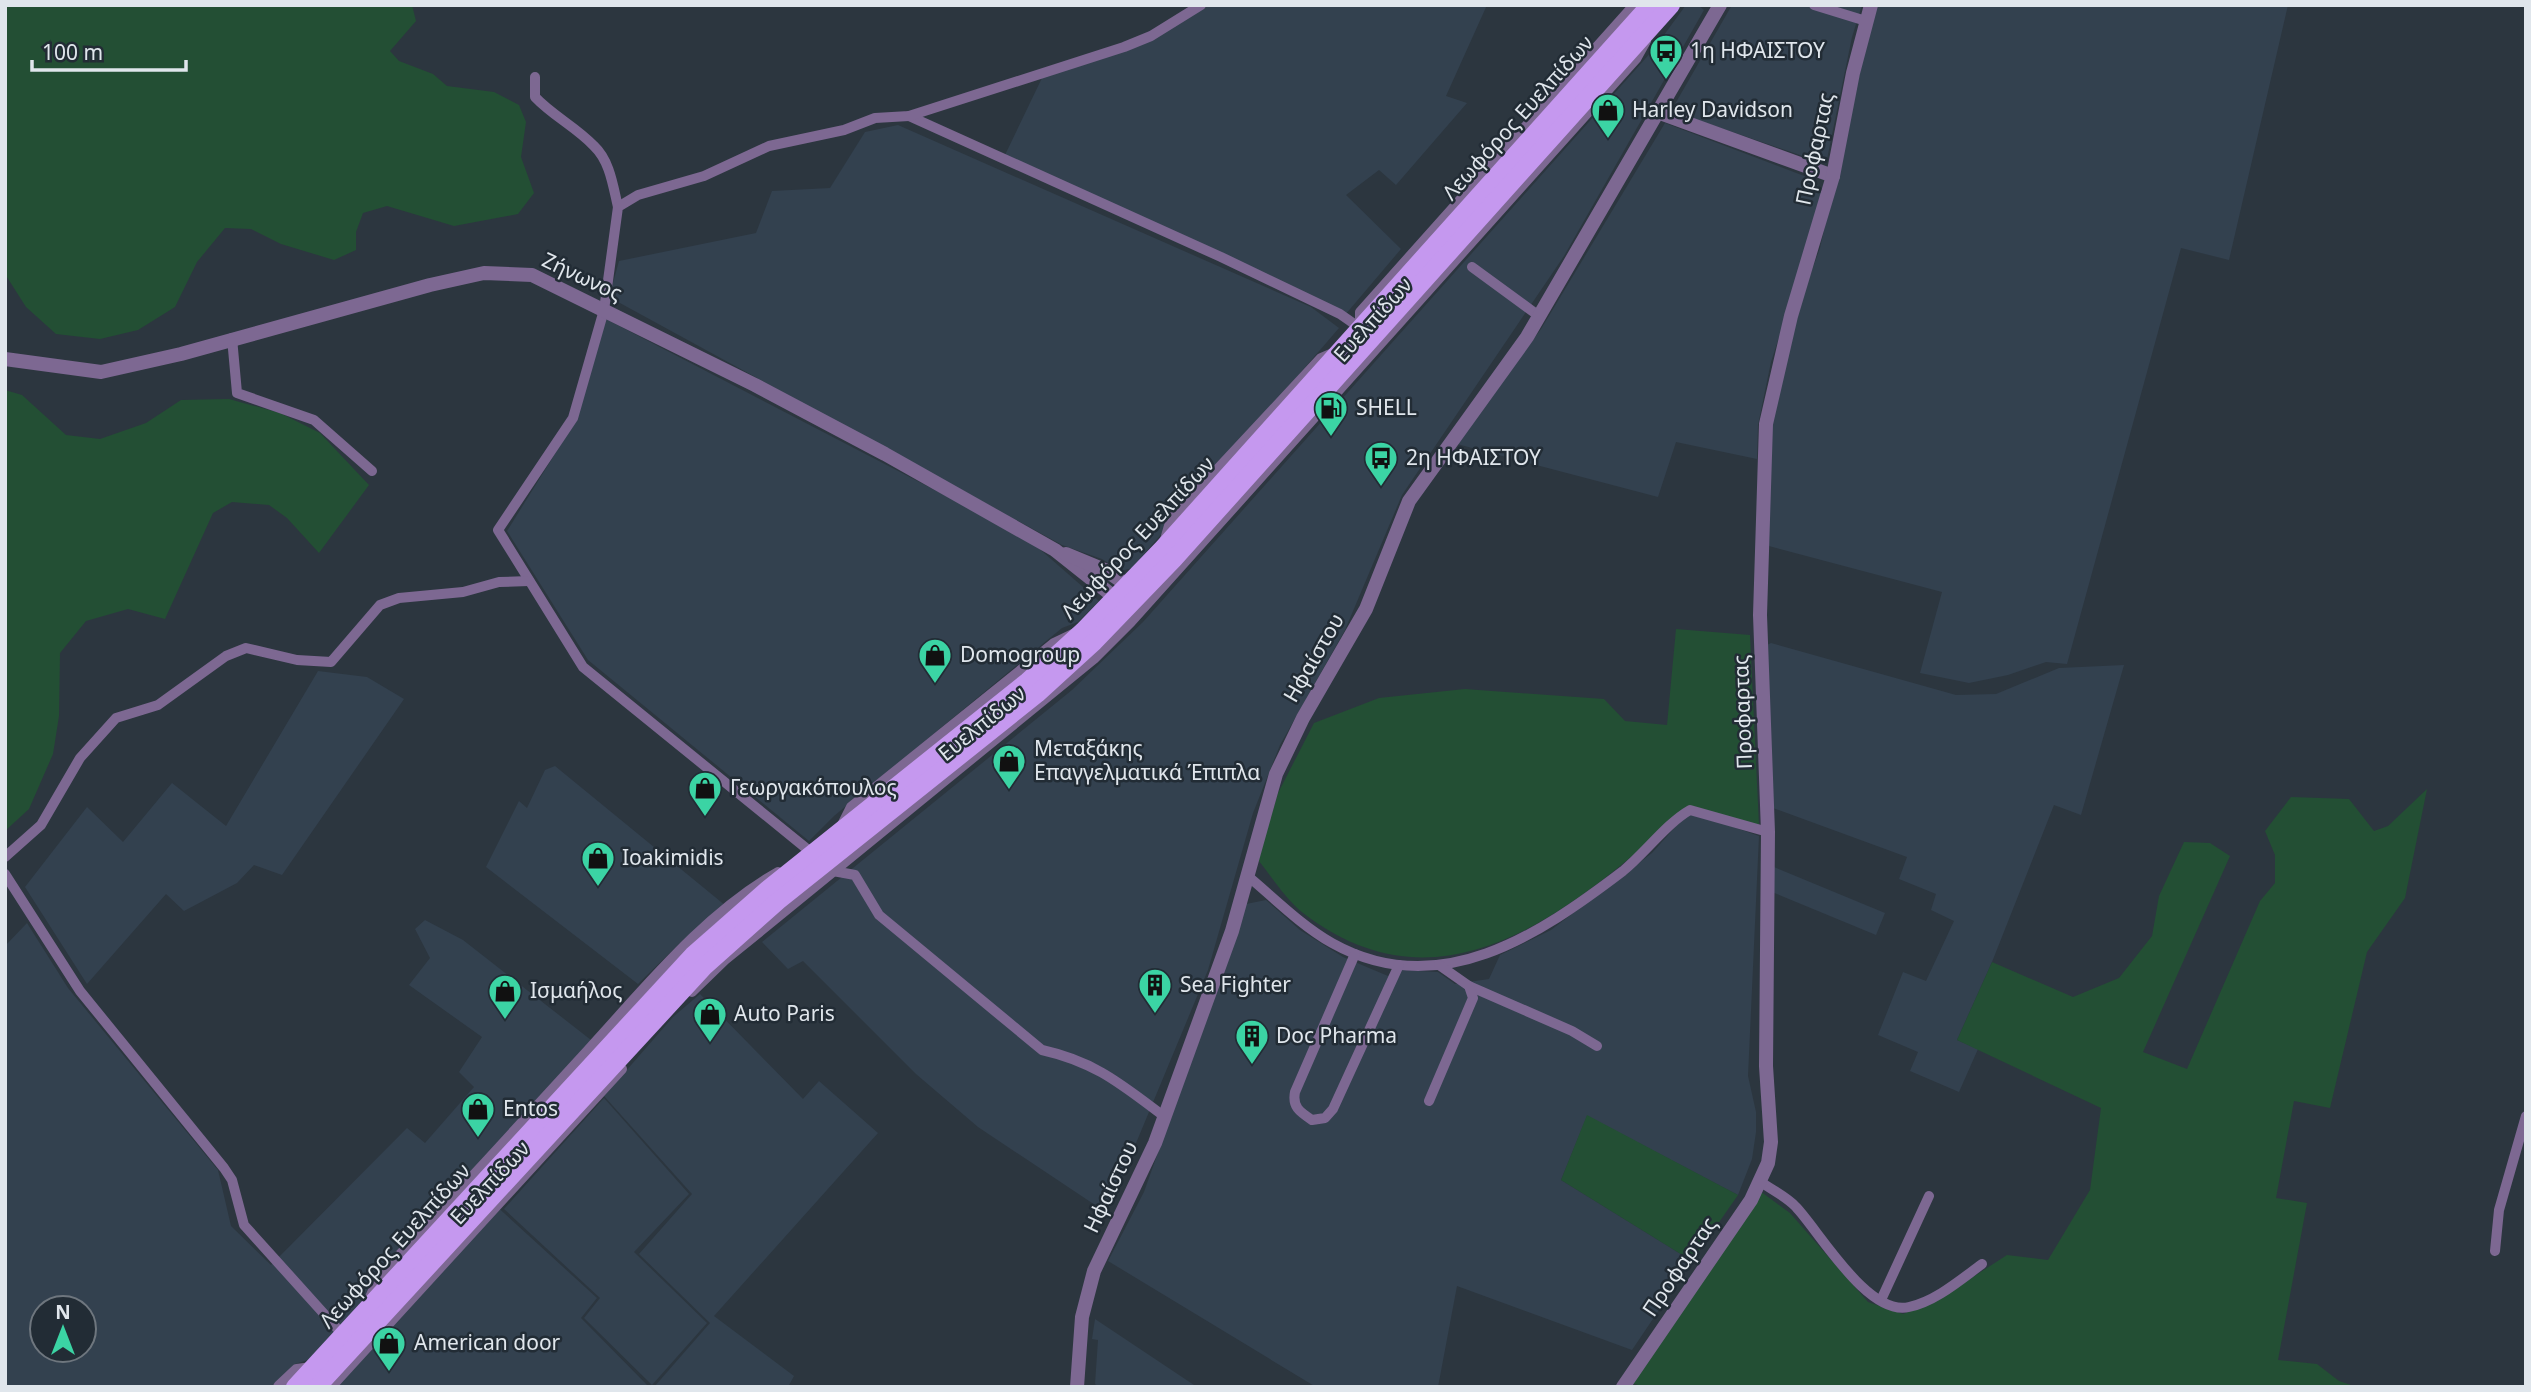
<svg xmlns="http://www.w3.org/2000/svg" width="2531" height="1392" font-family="'Noto Sans',sans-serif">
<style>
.built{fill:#33414f;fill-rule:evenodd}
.green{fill:#234f34}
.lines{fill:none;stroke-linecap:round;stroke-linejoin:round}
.minor{stroke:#7d6892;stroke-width:10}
.tertiary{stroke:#7d6892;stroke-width:14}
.primary{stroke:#c598ef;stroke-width:18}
.labels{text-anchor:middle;stroke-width:5;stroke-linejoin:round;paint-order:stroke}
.poi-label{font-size:21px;fill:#e0e6ec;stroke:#222c35;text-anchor:start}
.street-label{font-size:21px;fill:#e0e6ec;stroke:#222c35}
</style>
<rect width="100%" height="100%" fill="#2c363f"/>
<g class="built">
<path d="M1210 5H1487L1446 96 1467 103 1396 185 1379 170 1346 195 1401 249 1345 315 1005 155 1042 78 1167 30Z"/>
<path d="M1686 5H1698L1704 10 1564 256 1402 495 1345 630 1280 745 1253 813 1208 970 1107 1213 978 1127 916 1074 803 961 788 969 762 942 1072 690 1143 622 1653 50Z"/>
<path d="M1732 5H1862L1852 37 1826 164 1671 111Z"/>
<path d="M1875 5H2288L2229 260 2181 248 2067 664 2046 662 2008 675 1969 683 1920 673 1942 592 1769 546V424L1796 314 1820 248Z"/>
<path d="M1665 123 1812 179 1821 189V208L1771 362 1758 425 1757 459 1676 442 1658 497 1457 444 1541 329Z"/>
<path d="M898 125 1311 307 1339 328 1132 568 1121 571 1102 559 1062 545 609 297 619 261 756 233 772 191 830 188 865 132Z"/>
<path d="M606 319 1027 538 1099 601 1078 622 1062 628 834 816 809 841 588 660 507 531 576 420Z"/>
<path d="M1771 643 1956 695 1996 694 2059 668 2124 665 2081 815 2054 805 1992 962 1957 1040 1978 1049 1959 1092 1910 1071 1918 1052 1878 1035 1903 972 1926 981 1954 921 1931 910 1936 894 1899 879 1907 857 1773 808 1765 646Z"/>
<path d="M318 671 367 677 404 699 282 875 254 865 237 883 184 911 166 894 87 984 25 887 87 807 123 842 172 783 226 826Z"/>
<path d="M555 766 726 906 684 939 638 984 486 867 519 801 527 808 545 770Z"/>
<path d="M1694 813 1759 836 1748 1076 1756 1112V1132L1752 1159 1738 1195 1587 1116 1561 1180 1692 1261 1632 1350 1457 1286 1438 1387H1316L1108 1261 1144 1192 1246 904 1266 900 1300 930 1343 957 1388 976 1401 970 1438 972 1455 984 1489 979 1500 955 1551 930 1652 853 1685 816Z"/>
<path d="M1774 867 1885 913 1876 935 1772 892Z"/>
<path d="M425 920 463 940 591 1040 311 1359 295 1364 271 1387H5V946L27 923 68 988 218 1170 231 1226 271 1265 407 1128 425 1143 474 1087 459 1072 482 1037 409 985 430 958 415 929ZM42 1308H84V1350H42Z"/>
<path d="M700 994 803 1099 819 1081 878 1133 714 1316 794 1376 788 1387H654L710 1323 639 1254 692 1194 604 1096 673 1017Z"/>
<path d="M604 1098 689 1194 634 1252 707 1323 652 1385 584 1318 600 1298 504 1209Z"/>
<path d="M493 1203 597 1298 581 1318 649 1387H325Z"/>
<path d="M1095 1319 1197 1387H1099L1095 1384 1098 1340 1092 1339Z"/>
</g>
<g class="green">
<path d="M5 5H412L416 21 390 51 399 61 433 74 447 86 494 92 519 105 526 122 521 157 534 193 518 214 454 226 387 206 363 213 356 232V250L334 260 281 244 251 229 225 228 197 262 175 307 138 330 100 339 56 334 26 307 5 274Z"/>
<path d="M5 390 22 395 66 435 100 439 146 423 181 400 229 399 280 413 320 433 369 485 319 553 287 518 269 505 232 502 213 513 165 619 128 609 86 621 60 653 59 716 53 754 29 809 5 831Z"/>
<path d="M1676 629 1750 635 1759 825 1691 806C1580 901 1449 1025 1303 913 1286 900 1272 877 1258 860L1278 793 1314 723 1379 698 1465 689 1604 699 1625 721 1667 725Z"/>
<path d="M2427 789 2405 898 2367 952 2330 1108 2294 1101 2276 1198 2307 1203 2278 1360 2317 1364 2339 1381 2357 1387H1642L1635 1384 1628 1387 1760 1191 1790 1213 1868 1302 1903 1314 1939 1299 2007 1255 2048 1260 2090 1190 2101 1108 1957 1040 1992 962 2073 997 2119 978 2152 936 2159 896 2184 842 2210 843 2230 856 2143 1052 2187 1069 2260 901 2275 883V855L2265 831 2291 797 2349 799 2374 831 2388 826Z"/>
<path d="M1587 1115 1738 1195 1692 1261 1561 1180Z"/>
</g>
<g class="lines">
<g class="minor">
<path d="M1814 5 1866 21"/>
<path d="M535 77V97C553 116 576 127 594 146 610 161 613 186 618 207"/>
<path d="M909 116 1221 257 1340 314 1360 328"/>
<path d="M1472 267 1539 316"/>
<path d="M1360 328V312L1634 5"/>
<path d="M232 338 237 393 314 420 372 471"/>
<path d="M1164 543 1171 519 1321 358 1335 352"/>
<path d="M841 827 851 807 1054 643 1077 632"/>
<path d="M807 856 812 853 583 667 498 530 573 418 604 310 618 207 638 195 704 176 769 146 844 130 875 118 909 116 1124 47 1151 36 1201 5"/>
<path d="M5 857 41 825 80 758 116 718 158 705 226 656 246 648 297 660 331 662 380 605 399 598 463 592 499 582 529 581"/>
<path d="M833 871 855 875 879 915 1042 1050C1096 1062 1122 1085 1165 1117"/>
<path d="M5 874 80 991 224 1168 232 1180 244 1225 344 1336"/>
<path d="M1249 877C1275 899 1302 926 1332 943 1439 1003 1539 935 1623 871 1645 853 1667 823 1690 810L1768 832"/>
<path d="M1355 954 1295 1092C1292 1107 1300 1112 1312 1120L1325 1118 1333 1109 1399 965"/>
<path d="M1469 986 1572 1031 1597 1046"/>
<path d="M692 992 725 960 1094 659 1131 622 1636 59 1646 41"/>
<path d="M1429 1101 1473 998 1469 986 1439 965"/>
<path d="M1761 1182C1772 1190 1787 1197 1796 1207 1819 1231 1868 1317 1909 1307 1936 1301 1960 1280 1982 1264"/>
<path d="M2495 1251 2499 1210 2526 1116"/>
<path d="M1881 1300 1929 1196"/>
<path d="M367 1304 379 1277C449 1202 519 1126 588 1050 646 987 703 915 778 872"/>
<path d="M331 1387 622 1069"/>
</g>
<g class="tertiary">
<path d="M1657 112 1833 176"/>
<path d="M5 359 101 372 181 354 430 285 484 273 532 275 755 385 885 454 1055 550 1123 604"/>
<path d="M1066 554 1107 571 1134 590"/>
<path d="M280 1387 297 1371 312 1369"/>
<path d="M1077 1387 1082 1317 1094 1271 1155 1143 1232 931 1276 774 1303 718 1366 609 1409 501 1527 337 1720 5"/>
<path d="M1623 1387 1751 1200 1768 1163 1771 1142 1766 1066 1768 832 1760 615 1766 424 1791 316 1833 176 1853 73 1871 5"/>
</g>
<g class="primary">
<path d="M295 1387 693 955 768 889 1028 681 1083 631 1163 548 1650 5"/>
<path d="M317 1387 705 966 778 901 1037 694 1094 642 1174 559 1671 5"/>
</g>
</g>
<defs>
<symbol id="bus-pin" viewBox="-11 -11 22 30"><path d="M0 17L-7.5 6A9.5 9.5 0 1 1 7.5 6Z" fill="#3bd4a4" stroke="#222c35"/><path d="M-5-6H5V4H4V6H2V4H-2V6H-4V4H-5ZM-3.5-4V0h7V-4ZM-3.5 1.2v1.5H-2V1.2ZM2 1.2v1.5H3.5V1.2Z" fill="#111"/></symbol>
<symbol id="shop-pin" viewBox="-11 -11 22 30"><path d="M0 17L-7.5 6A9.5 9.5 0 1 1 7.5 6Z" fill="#3bd4a4" stroke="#222c35"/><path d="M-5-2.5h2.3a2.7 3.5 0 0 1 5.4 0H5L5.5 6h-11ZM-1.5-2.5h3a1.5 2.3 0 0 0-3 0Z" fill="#111"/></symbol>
<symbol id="fuel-pin" viewBox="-11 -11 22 30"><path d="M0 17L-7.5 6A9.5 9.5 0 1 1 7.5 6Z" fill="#3bd4a4" stroke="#222c35"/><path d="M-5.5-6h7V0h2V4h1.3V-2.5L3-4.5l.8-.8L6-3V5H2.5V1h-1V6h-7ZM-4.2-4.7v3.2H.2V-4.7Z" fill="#111"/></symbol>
<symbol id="building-pin" viewBox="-11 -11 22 30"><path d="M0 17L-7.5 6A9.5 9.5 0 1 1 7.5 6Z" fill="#3bd4a4" stroke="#222c35"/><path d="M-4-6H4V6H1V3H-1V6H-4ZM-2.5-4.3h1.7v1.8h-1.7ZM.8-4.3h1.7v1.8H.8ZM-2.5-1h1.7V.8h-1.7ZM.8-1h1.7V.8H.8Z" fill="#111"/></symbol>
</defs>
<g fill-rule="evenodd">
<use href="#bus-pin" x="1647" y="32" width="38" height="52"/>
<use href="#shop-pin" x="1589" y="91" width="38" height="52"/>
<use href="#fuel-pin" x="1312" y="389" width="38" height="52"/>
<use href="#bus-pin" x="1362" y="439" width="38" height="52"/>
<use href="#shop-pin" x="916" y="636" width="38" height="52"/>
<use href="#shop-pin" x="990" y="742" width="38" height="52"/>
<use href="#shop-pin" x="686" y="769" width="38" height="52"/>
<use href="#shop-pin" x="579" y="839" width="38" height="52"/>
<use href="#building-pin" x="1136" y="966" width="38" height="52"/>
<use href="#shop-pin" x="486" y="972" width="38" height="52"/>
<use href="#shop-pin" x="691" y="995" width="38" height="52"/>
<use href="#building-pin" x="1233" y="1017" width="38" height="52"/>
<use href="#shop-pin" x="459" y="1090" width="38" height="52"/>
<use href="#shop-pin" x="370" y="1324" width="38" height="52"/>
</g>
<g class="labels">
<g class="poi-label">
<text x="1690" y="58">1η ΗΦΑΙΣΤΟΥ</text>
<text x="1632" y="117">Harley Davidson</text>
<text x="1356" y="415">SHELL</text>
<text x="1406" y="465">2η ΗΦΑΙΣΤΟΥ</text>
<text x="960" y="662">Domogroup</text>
<text x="1034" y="756">Μεταξάκης<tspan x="1034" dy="24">Επαγγελματικά Έπιπλα</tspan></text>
<text x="730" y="795">Γεωργακόπουλος</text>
<text x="622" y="865">Ioakimidis</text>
<text x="1180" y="992">Sea Fighter</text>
<text x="530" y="998">Ισμαήλος</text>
<text x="734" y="1021">Auto Paris</text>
<text x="1276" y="1043">Doc Pharma</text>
<text x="503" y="1116">Entos</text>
<text x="414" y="1350">American door</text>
</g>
<g class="street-label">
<text transform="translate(1518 118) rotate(-48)" y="7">Λεωφόρος Ευελπίδων</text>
<text transform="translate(1815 149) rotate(-78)" y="7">Προφαρτας</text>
<text transform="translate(582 277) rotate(25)" y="7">Ζήνωνος</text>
<text transform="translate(1373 320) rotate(-48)" y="7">Ευελπίδων</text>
<text transform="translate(1138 538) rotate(-47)" y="7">Λεωφόρος Ευελπίδων</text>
<text transform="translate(1314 658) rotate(-60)" y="7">Ηφαίστου</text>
<text transform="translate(1743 712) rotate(-92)" y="7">Προφαρτας</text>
<text transform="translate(982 724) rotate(-39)" y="7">Ευελπίδων</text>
<text transform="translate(490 1183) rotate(-47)" y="7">Ευελπίδων</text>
<text transform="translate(1111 1187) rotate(-65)" y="7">Ηφαίστου</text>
<text transform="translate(395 1246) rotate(-48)" y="7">Λεωφόρος Ευελπίδων</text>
<text transform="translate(1680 1267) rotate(-56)" y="7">Προφαρτας</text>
</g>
</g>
<rect width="2531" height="1392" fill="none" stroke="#e0e6ec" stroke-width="14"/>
<g transform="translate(63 1329)"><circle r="33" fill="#222c35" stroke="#6e767e" stroke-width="2"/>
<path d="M0-5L12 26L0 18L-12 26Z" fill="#3bd4a4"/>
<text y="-10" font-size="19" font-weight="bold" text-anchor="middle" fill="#e0e6ec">N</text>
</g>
<path d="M32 60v10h154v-10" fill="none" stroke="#e0e6ec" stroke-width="3.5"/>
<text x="42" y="60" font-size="21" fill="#e0e6ec" stroke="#222c35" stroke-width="5" paint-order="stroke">100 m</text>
</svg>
